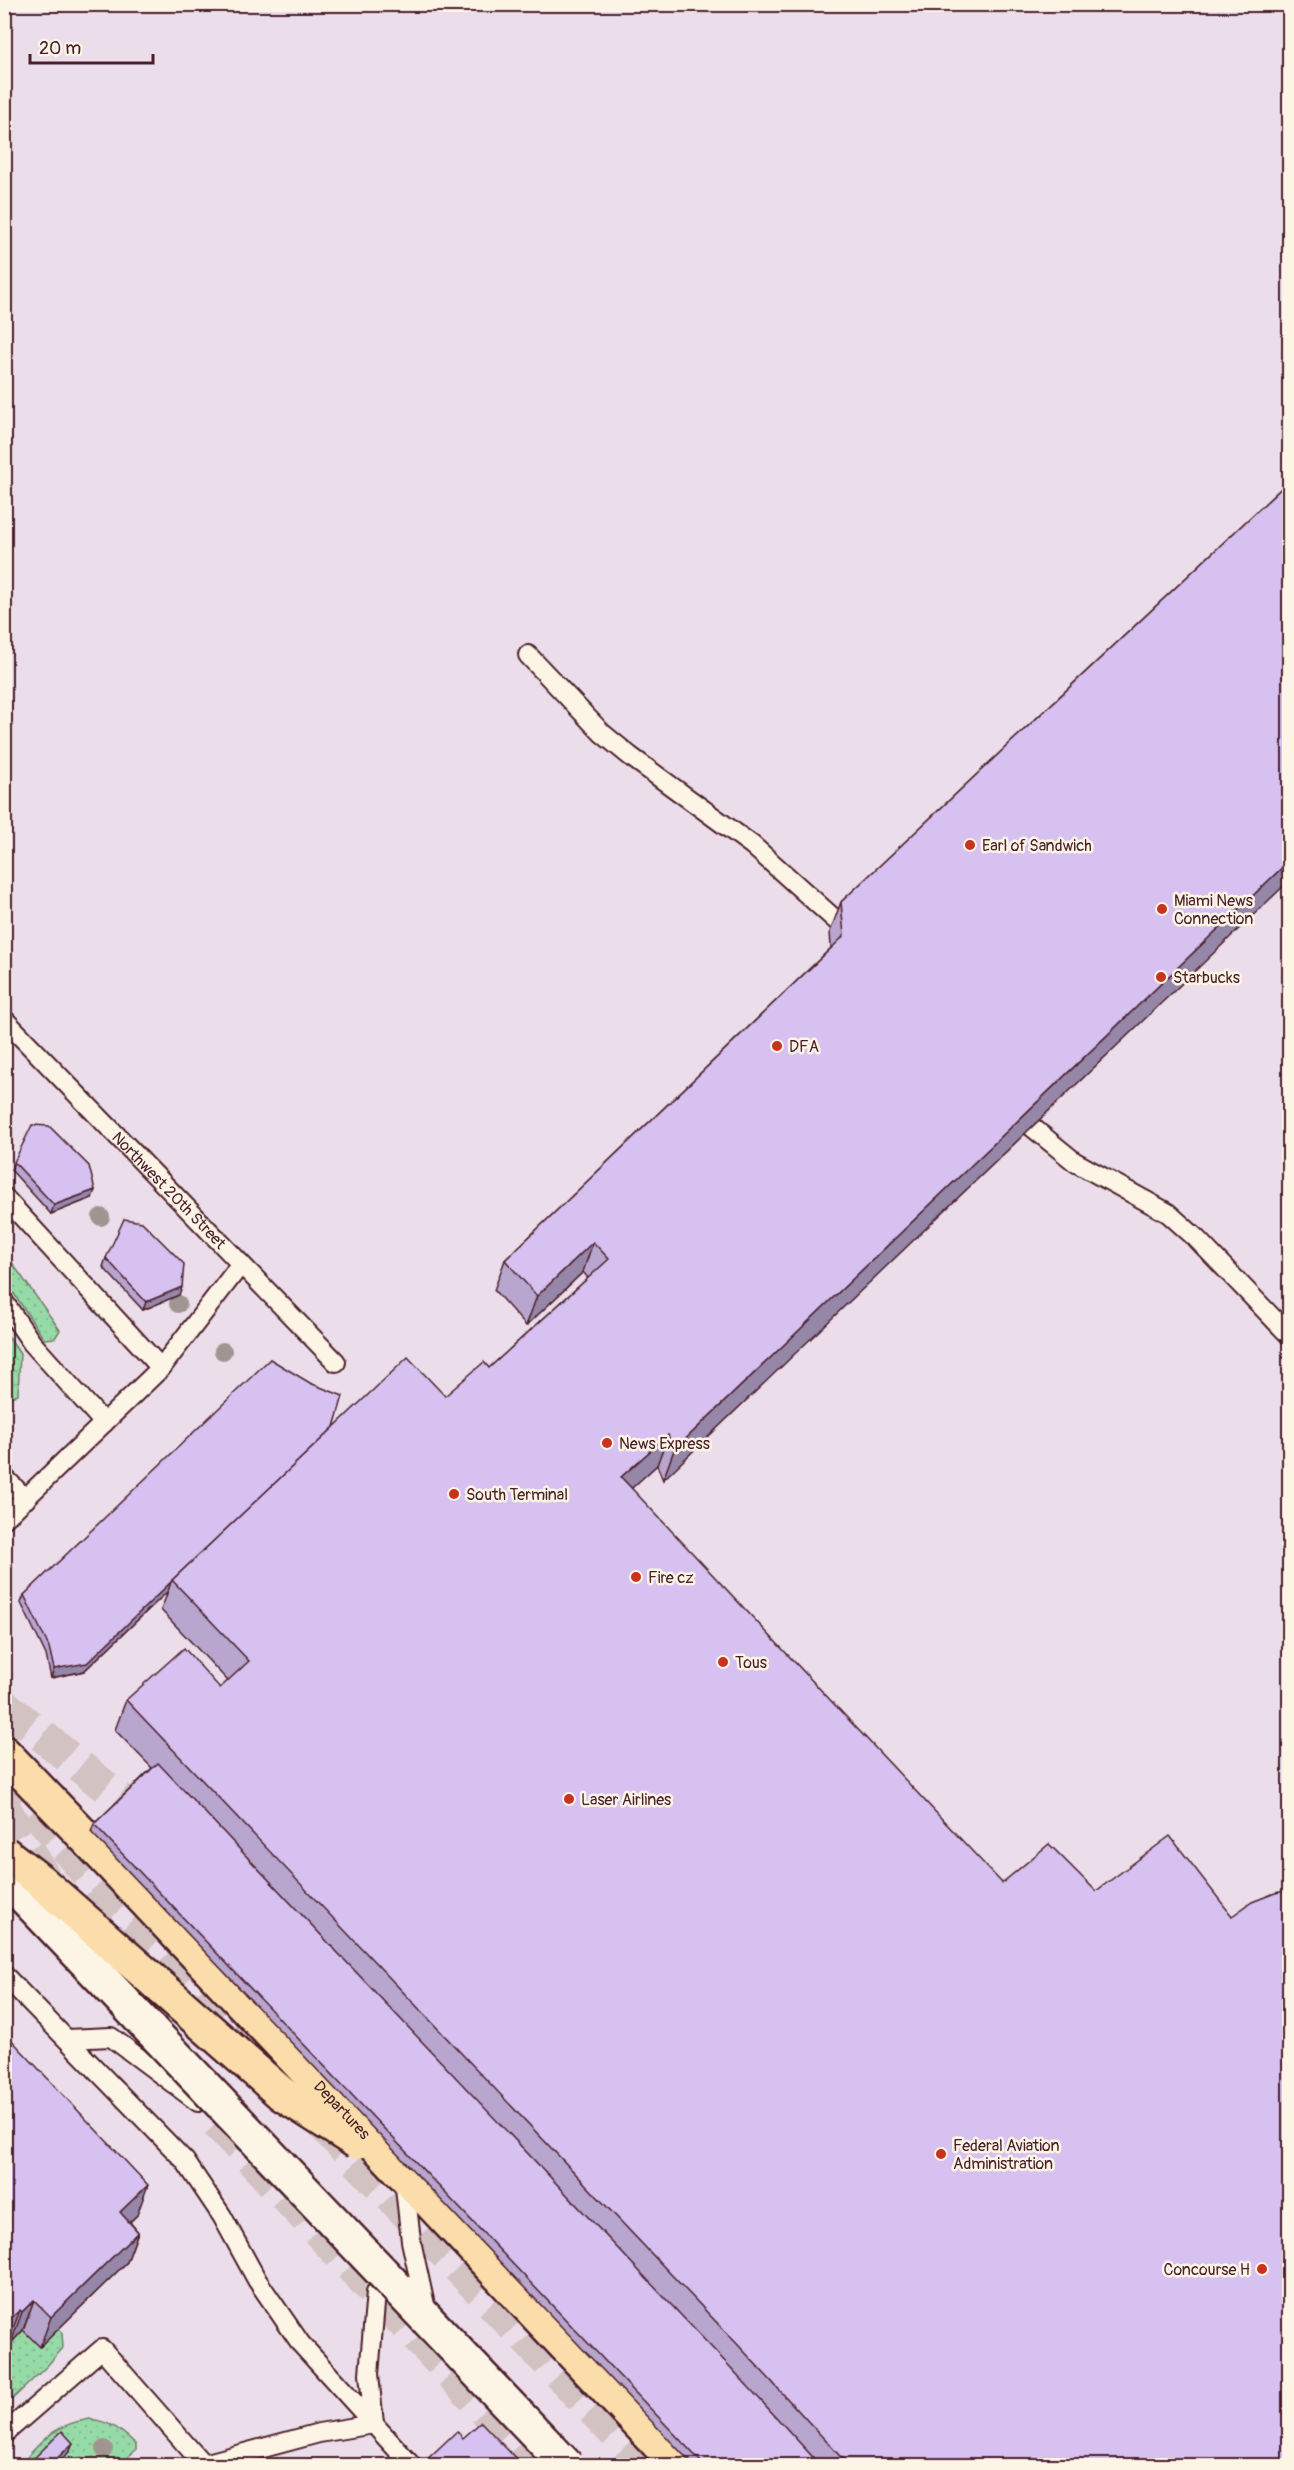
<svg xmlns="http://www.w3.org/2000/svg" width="1294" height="2470" font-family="Pangolin,sans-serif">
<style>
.built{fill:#ebdeea}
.grass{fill:url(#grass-dots);stroke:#707d69;stroke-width:1.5}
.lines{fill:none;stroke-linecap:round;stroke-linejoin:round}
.secondary-tunnel{stroke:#d2c2c1;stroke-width:33;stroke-dasharray:33 16;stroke-linecap:butt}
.primary-tunnel{stroke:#d2c2c1;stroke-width:33;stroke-dasharray:33 16;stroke-linecap:butt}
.lane-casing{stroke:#4a1f2b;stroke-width:22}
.primary-casing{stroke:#4a1f2b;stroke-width:38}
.lane{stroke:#fcf5e5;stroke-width:18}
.primary{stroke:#faddab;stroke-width:33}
.lane-bridge-casing{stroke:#4a1f2b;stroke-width:22;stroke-linecap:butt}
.secondary-bridge-casing{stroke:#4a1f2b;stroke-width:38;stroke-linecap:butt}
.primary-bridge-casing{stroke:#4a1f2b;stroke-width:38;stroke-linecap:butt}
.lane-bridge{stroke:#fcf5e5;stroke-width:18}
.secondary-bridge{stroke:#fcf5e5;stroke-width:33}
.primary-bridge{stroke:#faddab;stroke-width:33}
.tree{fill:#a19591}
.wall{fill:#b8a6cf;stroke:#4a1f2b;stroke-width:1.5}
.shaded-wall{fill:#9687a9;stroke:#4a1f2b;stroke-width:1.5}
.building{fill:#d6c1f1;stroke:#4a1f2b;stroke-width:1.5}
.poi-dot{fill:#c8321e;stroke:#fcf5e5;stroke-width:2}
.labels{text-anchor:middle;stroke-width:5;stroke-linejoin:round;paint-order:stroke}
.poi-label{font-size:16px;fill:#4a1f2b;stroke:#fcf5e5;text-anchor:start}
.street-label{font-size:16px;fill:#4a1f2b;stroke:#fcf5e5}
</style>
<defs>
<pattern id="grass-dots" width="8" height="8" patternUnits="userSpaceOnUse" patternTransform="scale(1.5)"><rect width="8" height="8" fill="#96dba7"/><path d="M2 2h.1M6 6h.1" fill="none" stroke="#83bc90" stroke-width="1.8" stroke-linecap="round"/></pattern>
</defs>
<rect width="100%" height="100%" fill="#f4ebe7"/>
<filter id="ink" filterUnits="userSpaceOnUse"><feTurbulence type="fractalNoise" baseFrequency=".0167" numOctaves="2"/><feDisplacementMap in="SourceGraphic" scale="12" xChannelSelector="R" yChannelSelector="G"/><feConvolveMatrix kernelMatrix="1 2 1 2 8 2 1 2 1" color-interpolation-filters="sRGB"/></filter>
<g filter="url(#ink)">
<path class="built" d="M5 5H1289V2465L5 2466Z"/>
<g class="grass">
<path d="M5 1253 60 1330 55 1338 44 1339 5 1280Z"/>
<path d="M4 1330 20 1354 18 1394 5 1400Z"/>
<path d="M59 2328 62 2334 63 2348 47 2366 5 2406V2344L9 2340 12 2342 23 2330Z"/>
<path d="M90 2419C112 2422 120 2430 136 2444V2450L118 2465 19 2466C42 2441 54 2424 90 2419Z"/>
</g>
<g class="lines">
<g class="secondary-tunnel">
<path d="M4 1705 154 1826"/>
<path d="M4 1772 100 1890 261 2059"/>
<path d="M323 2125 646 2466"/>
</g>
<g class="primary-tunnel">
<path d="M4 1807 52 1891"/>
<path d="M217 2123 537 2466"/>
</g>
<defs>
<g id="lane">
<path d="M528 655 602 733 630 756 752 845 839 923"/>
<path id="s1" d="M4 1019 336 1362"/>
<path d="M1032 1127 1075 1162 1168 1213 1196 1238 1290 1336"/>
<path d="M4 1197 161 1368"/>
<path d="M4 1302 32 1343 104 1423"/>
<path d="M4 1477 26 1499"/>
<path d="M4 1519 161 1368 241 1264"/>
<path d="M4 1975 185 2161 222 2216 257 2280 301 2344 412 2466"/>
<path d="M67 2039 111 2037 198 2102"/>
<path d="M374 2424 369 2374 376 2292"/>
<path d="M4 2434 102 2349 202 2463"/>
<path d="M196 2466 319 2433 374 2424"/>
</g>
<path id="primary" d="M4 1753 85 1837"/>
</defs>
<use href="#lane" class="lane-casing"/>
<use href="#primary" class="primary-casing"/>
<use href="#lane" class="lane"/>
<use href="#primary" class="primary"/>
<defs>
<path id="lane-bridge" d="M404 2179 411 2241 427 2314"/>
<path id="secondary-bridge" d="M4 1876 567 2466"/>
<g id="primary-bridge">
<path id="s2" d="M85 1837 679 2466"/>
<path d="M4 1853 39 1880 282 2094 357 2142"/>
</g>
</defs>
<use href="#lane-bridge" class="lane-bridge-casing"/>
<use href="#secondary-bridge" class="secondary-bridge-casing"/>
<use href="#primary-bridge" class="primary-bridge-casing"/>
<use href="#lane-bridge" class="lane-bridge"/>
<use href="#secondary-bridge" class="secondary-bridge"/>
<use href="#primary-bridge" class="primary-bridge"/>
</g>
<g class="tree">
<circle cx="101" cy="1217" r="9"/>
<circle cx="178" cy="1304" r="9"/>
<circle cx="223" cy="1351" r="9"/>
<circle cx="104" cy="2449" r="9"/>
</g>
<g class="wall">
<path d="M1290 480 663 1480 657 1465 631 1488 1290 2466H694L91 1832 94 1824 152 1768 115 1730 126 1700 220 1688 228 1681 161 1610 168 1591 84 1671 51 1678 46 1655 21 1603 24 1595 334 1427 445 1396 489 1368 588 1278 583 1272 526 1326 494 1290 505 1260 831 948 830 932 841 902Z"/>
<path d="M14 1162 92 1198 51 1214 11 1170Z"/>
<path d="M106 1258 179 1295 143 1310 103 1267Z"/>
<path d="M4 2032 137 2215 130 2222 138 2232 127 2262 40 2347 23 2330 11 2343 9 2340Z"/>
</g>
<g class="shaded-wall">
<path d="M1290 860V880L663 1480 674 1450Z"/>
<path d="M95 1190 92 1198 51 1214 54 1205Z"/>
<path d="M593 1242 583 1272 526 1326 537 1296Z"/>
<path d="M182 1287 179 1295 143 1310 146 1302Z"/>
<path d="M668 1435 657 1465 610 1508 621 1477Z"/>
<path d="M171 1582 168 1591 84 1671 51 1678 54 1669Z"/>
<path d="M148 2185 137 2215 109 2242 120 2212Z"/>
<path d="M138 2232 127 2262 40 2347 51 2317Z"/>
<path d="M34 2300 23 2330 11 2343 22 2312Z"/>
<path d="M20 2310 9 2340 4 2344V2324Z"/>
<path d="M73 2443 70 2451 54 2466H49Z"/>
</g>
<g class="building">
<path d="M1290 480V860L674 1450 668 1435 621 1477 1002 1883 1049 1844 1096 1891 1170 1836 1232 1916 1252 1902 1275 1893 1290 1890V2466H849L740 2347 126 1700 184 1648 220 1688 249 1661 172 1580 408 1357 445 1396 484 1362 489 1368 609 1259 593 1242 537 1296 505 1260 844 936 841 902Z"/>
<path d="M32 1125 49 1126 89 1166 95 1190 54 1205 14 1162Z"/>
<path d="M124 1219 142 1222 184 1264 182 1287 146 1302 106 1258Z"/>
<path d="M270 1359 310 1383 343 1396 334 1427 172 1580 171 1582 87 1663 54 1669 49 1647 24 1595Z"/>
<path d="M158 1763 732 2369 821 2466H705L94 1824Z"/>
<path d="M4 2032 148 2185 120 2212 138 2232 51 2317 34 2300 22 2312 20 2310 4 2324Z"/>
<path d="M481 2422 523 2466H420L457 2431 463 2438Z"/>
<path d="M62 2431 73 2443 49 2466H26Z"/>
</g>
</g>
<g class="poi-dot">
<circle cx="970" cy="845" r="6"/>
<circle cx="1162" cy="909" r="6"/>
<circle cx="1161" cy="977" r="6"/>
<circle cx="777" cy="1046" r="6"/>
<circle cx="607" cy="1443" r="6"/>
<circle cx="454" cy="1494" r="6"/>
<circle cx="636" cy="1577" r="6"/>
<circle cx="723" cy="1662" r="6"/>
<circle cx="569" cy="1799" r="6"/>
<circle cx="941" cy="2154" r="6"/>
<circle cx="1262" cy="2269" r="6"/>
</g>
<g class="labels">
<g class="poi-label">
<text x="982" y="851">Earl of Sandwich</text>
<text x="1174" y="906">Miami News<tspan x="1174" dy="18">Connection</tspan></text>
<text x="1173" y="983">Starbucks</text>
<text x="789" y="1052">DFA</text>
<text x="619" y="1449">News Express</text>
<text x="466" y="1500">South Terminal</text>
<text x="648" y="1583">Fire cz</text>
<text x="735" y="1668">Tous</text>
<text x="581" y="1805">Laser Airlines</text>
<text x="953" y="2151">Federal Aviation<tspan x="953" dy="18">Administration</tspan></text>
<text x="1250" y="2275" text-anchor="end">Concourse H</text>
</g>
<g class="street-label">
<text dy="6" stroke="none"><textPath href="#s1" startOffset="238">Northwest 20th Street</textPath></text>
<text dy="6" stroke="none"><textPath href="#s2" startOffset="375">Departures</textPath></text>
</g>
</g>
<rect width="1294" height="2470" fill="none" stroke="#fcf5e5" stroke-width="24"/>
<rect x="12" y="12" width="1270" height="2446" fill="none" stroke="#4a1f2b" stroke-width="2" filter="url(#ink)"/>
<path d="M30 54v9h123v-9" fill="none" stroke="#4a1f2b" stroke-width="3"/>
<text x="39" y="54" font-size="18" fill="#4a1f2b" stroke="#fcf5e5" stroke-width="4.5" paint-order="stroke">20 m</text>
</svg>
